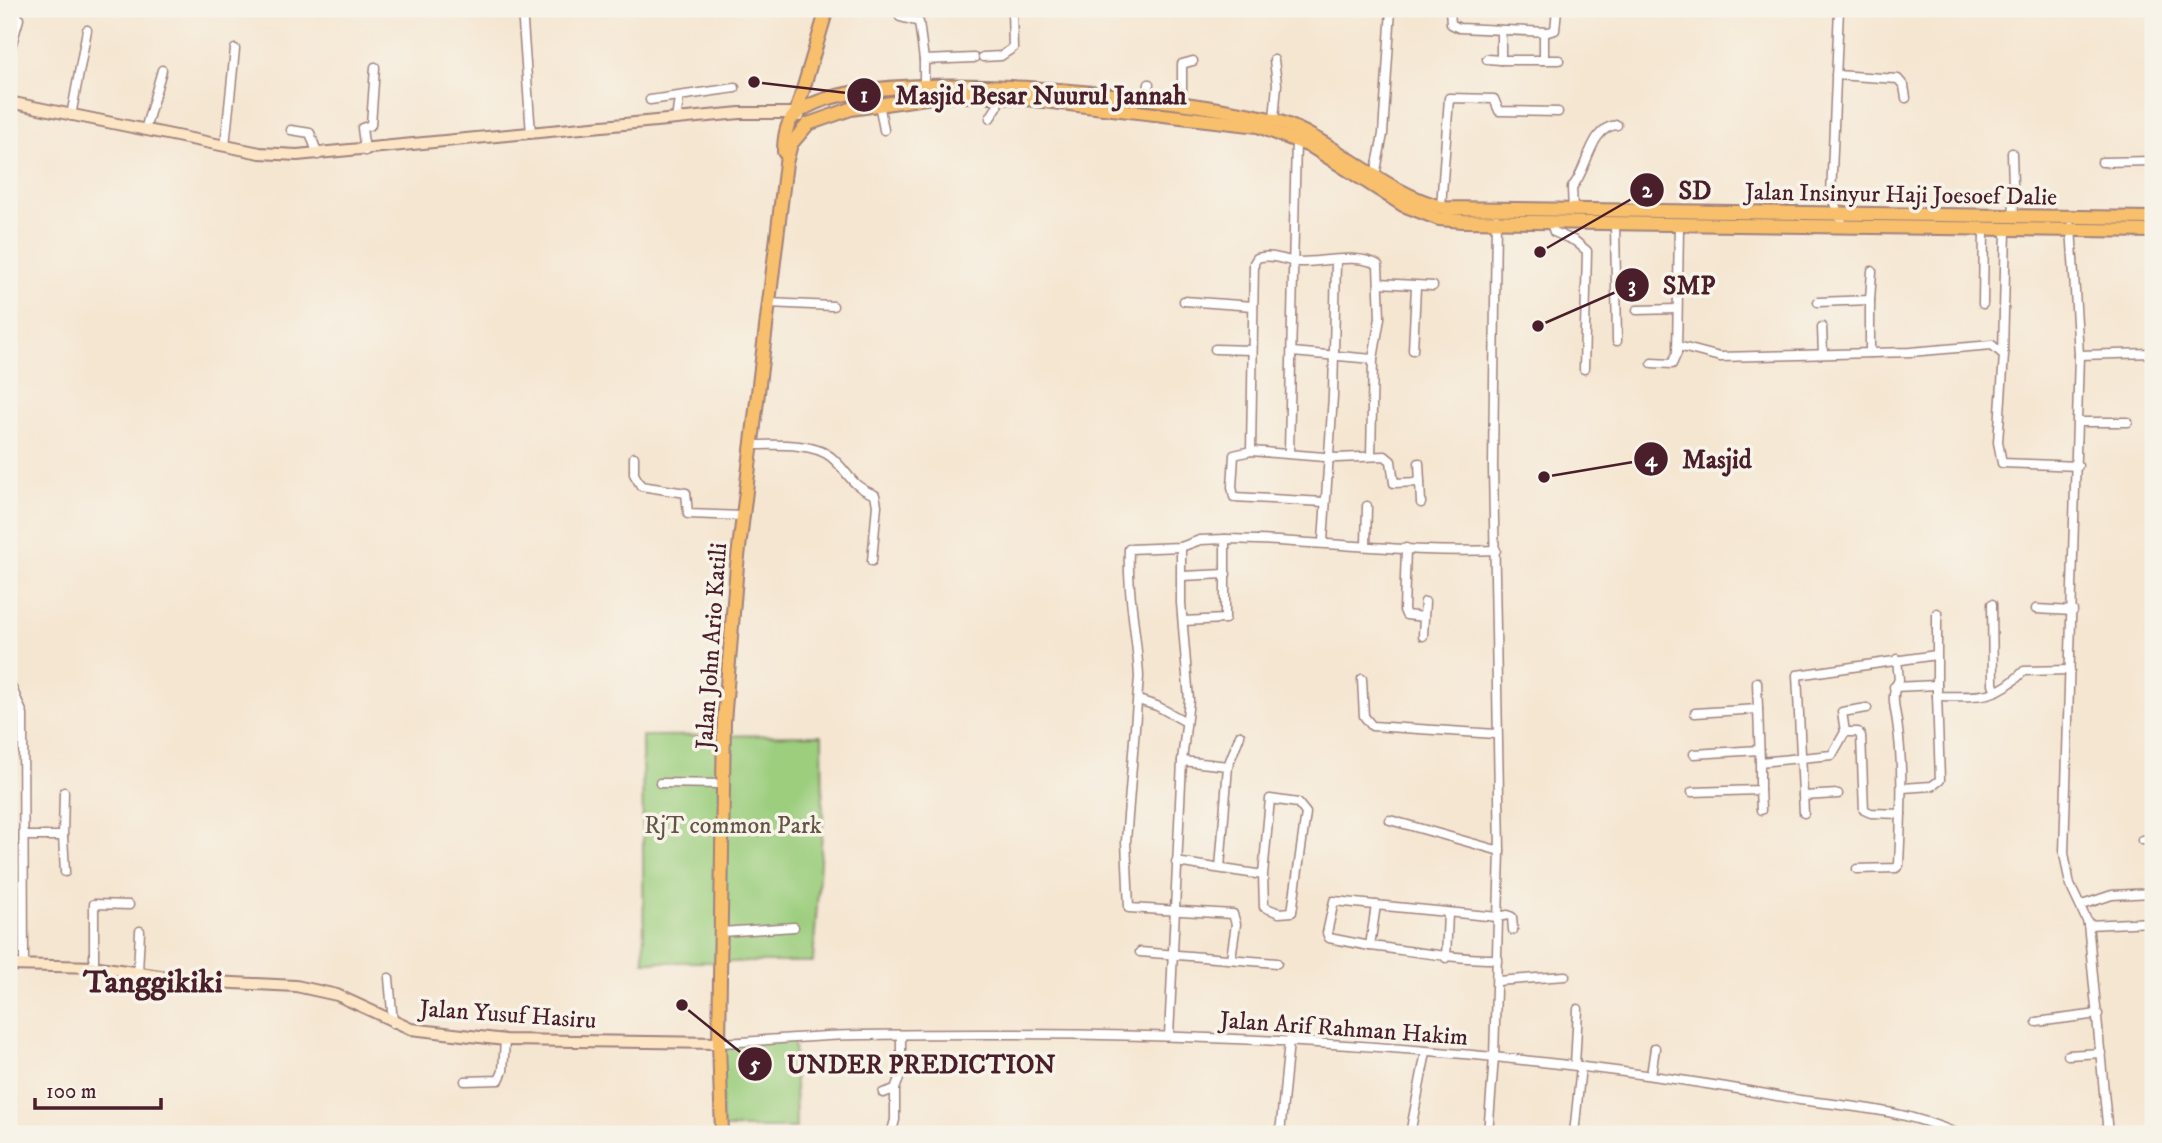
<svg xmlns="http://www.w3.org/2000/svg" width="2162" height="1143" font-family="'IM FELL DW Pica',serif">
<style>
.green{fill:#9cce7e;stroke:#737654;stroke-width:2}
.lines{fill:none;stroke-linecap:round;stroke-linejoin:round}
.street-casing{stroke:#a0827e;stroke-width:11}
.secondary-casing{stroke:#a0827e;stroke-width:14}
.primary-casing{stroke:#a0827e;stroke-width:16}
.street{stroke:#fff;stroke-width:8}
.secondary{stroke:#fce5c4;stroke-width:10}
.primary{stroke:#f8bf6c;stroke-width:12}
.labels{text-anchor:middle;stroke-width:7;stroke-linejoin:round;paint-order:stroke}
.street-label{font-size:24px;fill:#4a1f2b;stroke:#f7f3e8}
.park-label{font-size:24px;fill:#635444;stroke:#f7f3e8}
.district-label{font-size:32px;font-weight:bold;fill:#4a1f2b;stroke:#f7f3e8}
.leader{fill:none;stroke:#4a1f2b;stroke-width:2.5}
.callout-dot{fill:#4a1f2b;stroke:#f7f3e8;stroke-width:2.5}
.mark-label{font-size:21px;text-anchor:middle;font-weight:bold;fill:#fff}
.callout-label{font-size:26px;text-anchor:middle;font-weight:bold;fill:#4a1f2b;stroke:#f7f3e8;stroke-width:7;stroke-linejoin:round;paint-order:stroke}
</style>
<rect width="100%" height="100%" fill="#f7f3e8"/>
<filter id="ink" filterUnits="userSpaceOnUse"><feTurbulence type="fractalNoise" baseFrequency=".0143" numOctaves="2"/><feDisplacementMap in="SourceGraphic" scale="14" xChannelSelector="R" yChannelSelector="G"/><feConvolveMatrix kernelMatrix="1 2 1 2 8 2 1 2 1" color-interpolation-filters="sRGB"/></filter>
<filter id="wash" filterUnits="userSpaceOnUse"><feTurbulence type="fractalNoise" baseFrequency=".00686" numOctaves="4" result="noise"/><feDisplacementMap in="SourceGraphic" scale="28" xChannelSelector="R" yChannelSelector="G"/><feGaussianBlur stdDeviation="1.57" result="paint"/><feColorMatrix in="noise" values="0 0 0 0 0 0 0 0 0 0 0 0 0 0 0 0 0 1.4 0 .05"/><feComposite in="paint" operator="in"/></filter>
<g filter="url(#wash)">
<rect width="100%" height="100%" fill="#f5e6d1"/>
<g class="green">
<path d="M822 735 823 818 813 962H644L642 736Z"/>
<path d="M794 1039 796 1128H722V1043Z"/>
</g>
</g>
<g filter="url(#ink)">
<g class="lines">
<defs>
<g id="street">
<path d="M522 9 531 134"/>
<path d="M897 9 900 17 919 22 924 60"/>
<path d="M1450 9 1451 24 1459 28 1548 32 1555 30 1557 9"/>
<path d="M1839 9 1831 196 1844 227"/>
<path d="M1501 30V60H1544V32"/>
<path d="M9 54 19 19 14 9"/>
<path d="M983 57 1001 56 1013 48 1012 9"/>
<path d="M1487 59 1501 60"/>
<path d="M1544 60H1559"/>
<path d="M1836 75 1898 79 1904 86 1906 98"/>
<path d="M924 85V60L974 58"/>
<path d="M650 100 735 88"/>
<path d="M1146 100 1149 84"/>
<path d="M879 103 884 130"/>
<path d="M1182 105V64L1193 61"/>
<path d="M71 116 87 30"/>
<path d="M990 118 997 107 999 96"/>
<path d="M676 120 679 98"/>
<path d="M1274 120 1277 84 1274 60"/>
<path d="M145 130 162 70"/>
<path d="M291 130 310 133 318 155"/>
<path d="M225 146 235 49"/>
<path d="M365 151 362 128 371 125 375 67"/>
<path d="M2012 153 2014 218"/>
<path d="M2102 162 2153 161"/>
<path d="M1375 176 1383 134 1391 9"/>
<path d="M1441 207 1449 98 1494 99 1499 111 1558 112"/>
<path d="M1573 211 1572 187C1588 171 1589 127 1617 125"/>
<path d="M1551 223 1554 232 1575 241 1587 251 1584 369"/>
<path d="M1615 224 1617 341"/>
<path d="M2071 227 2079 355 2064 853 2070 885 2088 923 2108 1134"/>
<path d="M1379 283 1433 286"/>
<path d="M1870 300 1872 271"/>
<path d="M1184 301 1253 306"/>
<path d="M1818 302 1870 300V353"/>
<path d="M768 303 833 306"/>
<path d="M1983 304 1984 230"/>
<path d="M1637 310 1677 309"/>
<path d="M1822 327 1823 354"/>
<path d="M1678 346 1720 357 1910 352 1992 345 2004 355 1998 442 2002 463 2078 466"/>
<path d="M1215 349 1251 350"/>
<path d="M1413 350 1416 287"/>
<path d="M1292 352 1373 359"/>
<path d="M2003 352 2006 230"/>
<path d="M2079 355 2153 353"/>
<path d="M1652 363 1672 364 1677 353 1679 225"/>
<path d="M2078 422H2128"/>
<path d="M751 445C773 445 813 442 831 457 850 473 849 485 875 495L877 505 872 561"/>
<path d="M1251 451 1254 263 1257 258C1274 253 1286 262 1301 262 1323 262 1358 253 1378 265L1380 318 1373 359 1371 456"/>
<path d="M1289 452 1296 140"/>
<path d="M634 457V474L641 486 686 493 688 514 743 516"/>
<path d="M1419 463 1420 482"/>
<path d="M1324 502 1234 497 1232 487 1234 455 1251 451 1337 458 1385 456 1391 461 1394 483 1420 482 1421 503"/>
<path d="M1225 539 1200 540 1181 547 1129 549C1127 593 1137 634 1139 677L1126 841 1129 908 1233 914 1236 924 1231 958"/>
<path d="M1323 541 1333 396 1336 261"/>
<path d="M1366 545 1367 506"/>
<path d="M1406 548 1404 610 1406 615 1424 617 1423 636"/>
<path d="M1182 576 1226 574"/>
<path d="M1992 604 1993 684 1996 691"/>
<path d="M2036 609 2073 611"/>
<path d="M1937 613V696C1977 696 1995 701 2024 671L2070 670"/>
<path d="M1424 617 1425 602"/>
<path d="M1183 621 1225 619V539C1315 540 1407 554 1496 550"/>
<path d="M1362 679 1364 716 1372 726 1496 734"/>
<path d="M9 681 23 714 24 965"/>
<path d="M1757 682 1760 762"/>
<path d="M1894 687 1937 685"/>
<path d="M1138 700 1157 706 1186 722"/>
<path d="M1695 713 1758 709"/>
<path d="M1845 732H1858L1861 736 1864 810 1871 813 1901 814"/>
<path d="M1694 754 1759 750"/>
<path d="M1182 761 1228 766 1220 868"/>
<path d="M1228 766 1240 735"/>
<path d="M660 783 723 784"/>
<path d="M1903 788 1932 786 1940 780 1937 696"/>
<path d="M1760 790 1761 810"/>
<path d="M1692 792 1760 790V762L1832 755 1845 732 1842 712 1867 708"/>
<path d="M1803 796 1838 794"/>
<path d="M1804 813 1797 675 1936 655"/>
<path d="M1390 820 1500 851"/>
<path d="M24 836H63L65 872"/>
<path d="M63 836 64 792"/>
<path d="M2142 840H2153"/>
<path d="M1176 862 1263 875 1270 799 1298 803 1306 813 1292 912 1279 913 1264 907 1263 875"/>
<path d="M1857 869 1896 868 1899 865C1901 817 1904 770 1897 722 1895 707 1890 694 1899 680L1897 659"/>
<path d="M1376 905 1370 946C1413 951 1454 959 1498 959"/>
<path d="M2082 905 2112 895 2153 893"/>
<path d="M2088 925 2153 922"/>
<path d="M721 932 794 927"/>
<path d="M1370 946 1329 938 1327 933 1334 901 1498 917 1508 915 1512 917 1513 930"/>
<path d="M1140 952 1277 963"/>
<path d="M1446 958 1448 913"/>
<path d="M94 966V904L129 905"/>
<path d="M138 972 140 931"/>
<path d="M389 978 393 1023"/>
<path d="M1497 981 1565 976"/>
<path d="M2037 1022 2098 1014"/>
<path d="M1169 1036 1182 761 1189 700 1181 603V547"/>
<path d="M719 1043C767 1041 815 1035 863 1035 1151 1030 1442 1041 1726 1087 1751 1091 1775 1096 1800 1100 1857 1107 1904 1110 1958 1134"/>
<path d="M2068 1055 2101 1053"/>
<path d="M1575 1065 1578 1009"/>
<path d="M1651 1075 1655 1048"/>
<path d="M465 1081 499 1080 503 1071 505 1040"/>
<path d="M883 1093 895 1089"/>
<path d="M891 1134 895 1120V1089L901 1073V1036"/>
<path d="M1280 1134 1289 1041"/>
<path d="M1410 1134 1426 1052"/>
<path d="M1488 1134 1494 1057 1500 851 1493 466 1496 219"/>
<path d="M1574 1134 1581 1066"/>
</g>
<g id="secondary">
<path d="M9 102 260 153 297 155 740 113H796L799 116"/>
<path d="M9 965 99 967 194 981 296 986 337 995 411 1029 505 1040 719 1043"/>
</g>
<g id="primary">
<path d="M796 113 827 9"/>
<path d="M784 152C784 140 785 126 793 117 852 56 1192 99 1274 120 1336 139 1381 193 1445 208L2153 218"/>
<path d="M722 1134 719 1043 724 722 737 565 786 163 791 144 808 124 851 109 939 96H999L1258 126 1312 147 1403 205 1439 219 1463 221 2153 231"/>
</g>
</defs>
<use href="#street" class="street-casing"/>
<use href="#secondary" class="secondary-casing"/>
<use href="#primary" class="primary-casing"/>
<use href="#street" class="street"/>
<use href="#secondary" class="secondary"/>
<use href="#primary" class="primary"/>
</g>
</g>
<g class="labels">
<g class="street-label">
<text transform="translate(1901 194) rotate(1)" y="8">Jalan Insinyur Haji Joesoef Dalie</text>
<text transform="translate(711 646) rotate(-86)" y="8">Jalan John Ario Katili</text>
<text transform="translate(508 1014) rotate(4)" y="8">Jalan Yusuf Hasiru</text>
<text transform="translate(1344 1028) rotate(4)" y="8">Jalan Arif Rahman Hakim</text>
</g>
<g class="park-label">
<text x="733" y="833">RjT common Park</text>
</g>
<g class="district-label">
<text x="153" y="992">Tanggikiki</text>
</g>
</g>
<path class="leader" d="M754 82L864 95M1540 252L1647 190M1538 326L1632 285M1544 477L1651 459M682 1005L755 1064"/>
<g class="callout-dot">
<circle cx="754" cy="82" r="7"/>
<circle cx="1540" cy="252" r="7"/>
<circle cx="1538" cy="326" r="7"/>
<circle cx="1544" cy="477" r="7"/>
<circle cx="682" cy="1005" r="7"/>
<circle cx="864" cy="95" r="18"/>
<circle cx="1647" cy="190" r="18"/>
<circle cx="1632" cy="285" r="18"/>
<circle cx="1651" cy="459" r="18"/>
<circle cx="755" cy="1064" r="18"/>
</g>
<g class="mark-label">
<text x="864" y="102">1</text>
<text x="1647" y="197">2</text>
<text x="1632" y="292">3</text>
<text x="1651" y="466">4</text>
<text x="755" y="1071">5</text>
</g>
<g class="callout-label">
<text x="1041" y="104">Masjid Besar Nuurul Jannah</text>
<text x="1695" y="199">SD</text>
<text x="1689" y="294">SMP</text>
<text x="1717" y="468">Masjid</text>
<text x="921" y="1073">UNDER PREDICTION</text>
</g>
<rect width="2162" height="1143" fill="none" stroke="#f7f3e8" stroke-width="35"/>
<path d="M35 1098v10h126v-10" fill="none" stroke="#4a1f2b" stroke-width="3.5"/>
<text x="46" y="1098" font-size="21" fill="#4a1f2b" stroke="#f7f3e8" stroke-width="5" paint-order="stroke">100 m</text>
</svg>
